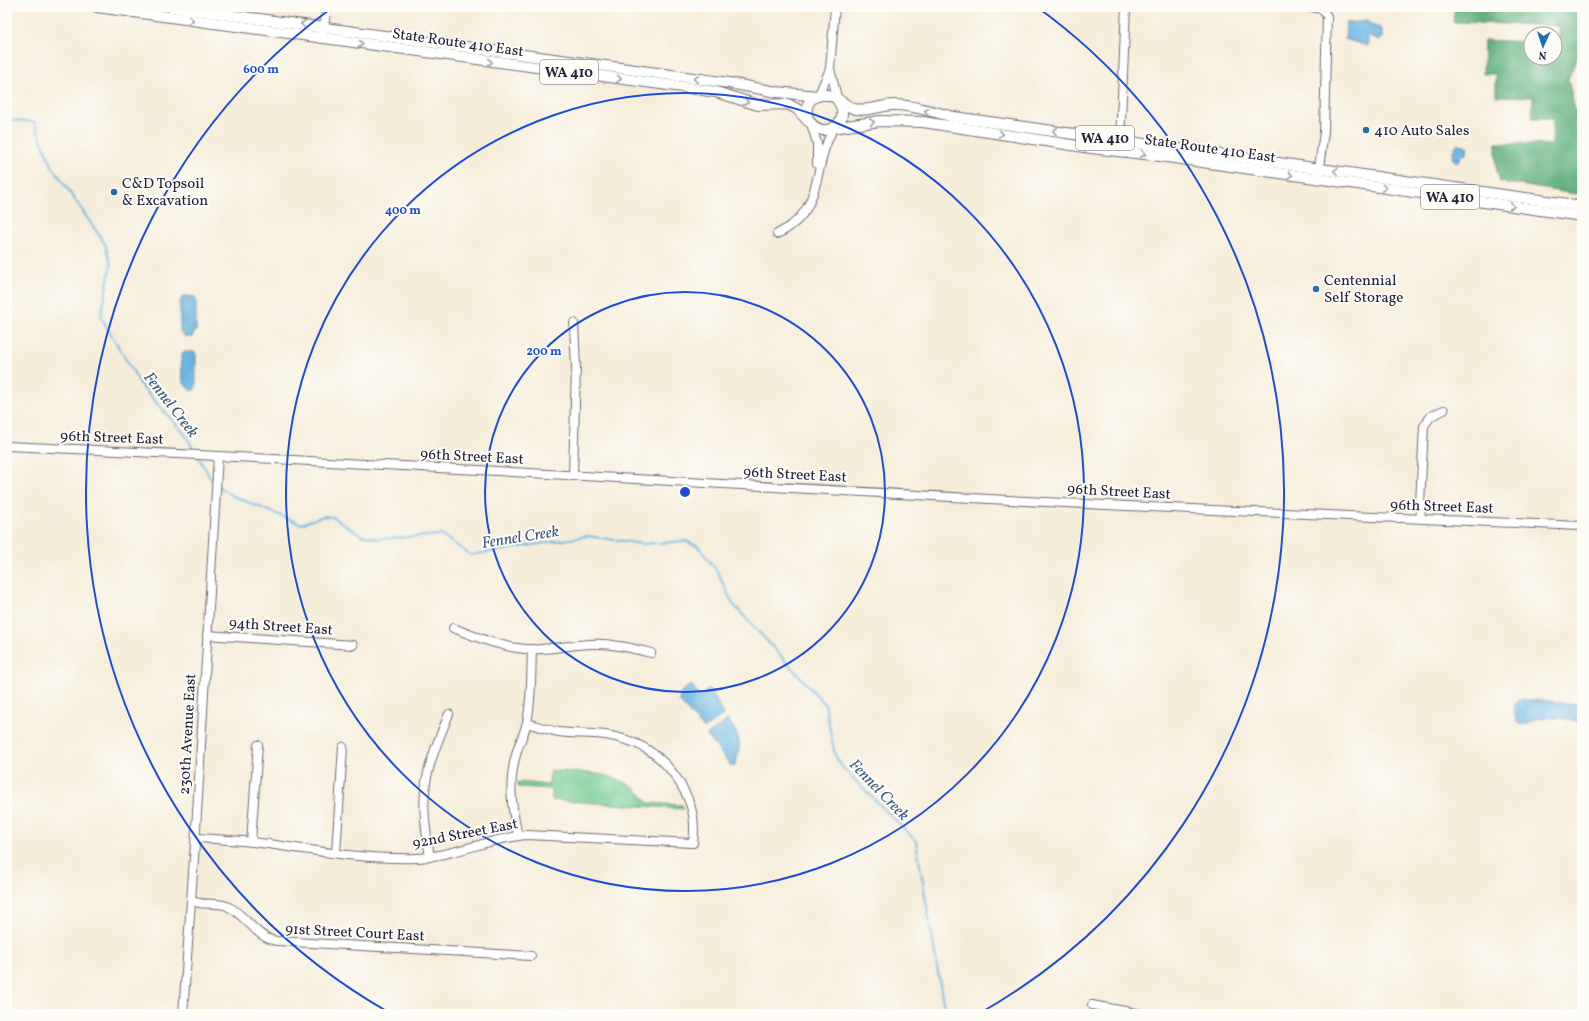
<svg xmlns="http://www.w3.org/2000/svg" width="1589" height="1021" font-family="Vollkorn,serif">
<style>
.green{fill:#74cc92;stroke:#4b7766}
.forest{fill:#5fb07c;stroke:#40695c}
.water{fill:#68b4e1;stroke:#456b8e}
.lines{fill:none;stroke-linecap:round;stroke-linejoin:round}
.stream{stroke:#68b4e1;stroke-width:2}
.minor-casing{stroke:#6c6972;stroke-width:10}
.major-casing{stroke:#6c6972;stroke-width:12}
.minor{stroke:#fff;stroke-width:8}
.major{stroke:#fff;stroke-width:10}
.oneway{stroke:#9c9ca7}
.ring{fill:none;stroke:#1d4ed8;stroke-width:2}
.poi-dot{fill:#1f6fb2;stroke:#fdfcf7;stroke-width:1.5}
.labels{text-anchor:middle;stroke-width:4;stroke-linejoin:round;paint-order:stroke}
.shield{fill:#fdfcf7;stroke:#646373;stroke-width:1}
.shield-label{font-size:14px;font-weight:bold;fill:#22223b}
.street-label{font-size:15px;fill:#22223b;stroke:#fdfcf7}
.poi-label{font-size:15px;fill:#22223b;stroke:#fdfcf7;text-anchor:start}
.water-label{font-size:16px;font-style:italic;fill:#3e5c7d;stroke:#fdfcf7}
.centre{fill:#1d4ed8;stroke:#fdfcf7;stroke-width:2}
.ring-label{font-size:12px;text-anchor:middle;font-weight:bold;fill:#1d4ed8;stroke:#fdfcf7;stroke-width:4;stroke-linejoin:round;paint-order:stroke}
</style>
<rect width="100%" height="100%" fill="#fdfcf7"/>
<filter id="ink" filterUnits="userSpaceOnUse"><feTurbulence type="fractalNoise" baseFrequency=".025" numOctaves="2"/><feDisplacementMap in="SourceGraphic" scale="8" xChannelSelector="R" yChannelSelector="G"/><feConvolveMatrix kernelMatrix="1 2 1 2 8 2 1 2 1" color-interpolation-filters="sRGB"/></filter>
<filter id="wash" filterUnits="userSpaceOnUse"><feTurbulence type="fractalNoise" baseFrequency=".012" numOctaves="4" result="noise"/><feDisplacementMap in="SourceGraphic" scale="16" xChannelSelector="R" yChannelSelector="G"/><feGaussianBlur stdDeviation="0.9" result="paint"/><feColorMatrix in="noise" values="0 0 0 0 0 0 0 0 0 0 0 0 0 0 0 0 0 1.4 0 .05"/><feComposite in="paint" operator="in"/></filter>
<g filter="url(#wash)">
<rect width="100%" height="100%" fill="#f6edd9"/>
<path class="green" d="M550 771C579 772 618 771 640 793 643 796 645 800 648 803L682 805 684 809 552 800V789L518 787V782L549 785Z"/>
<path class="forest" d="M1454 7H1582V46L1568 79 1579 126 1582 127V195L1500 182 1496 167V143L1552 145 1553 119 1532 118 1533 97 1496 96V74H1483L1484 40 1531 42V58H1555V42H1559V26L1453 22Z"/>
<g class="water">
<path d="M1367 21 1374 26 1382 29V39L1379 40 1368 35V46L1345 39 1346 23Z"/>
<path d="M1458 144 1465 145 1468 148 1467 153 1462 154 1459 161 1456 162 1452 158C1453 152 1453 147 1458 144Z"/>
<path d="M186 296 195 297 196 300V330L192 337C186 337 183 337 180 331V303L182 297Z"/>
<path d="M183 352H195L196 355V384L195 389 192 391C178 383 182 367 182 354Z"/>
<path d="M692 685 698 696H703L708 689 710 690 724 714 704 729 680 702C678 694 685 687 692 685Z"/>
<path d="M1522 699 1582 704V722C1569 719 1537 713 1528 724H1518C1514 715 1512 708 1517 700Z"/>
<path d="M728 720C742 738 741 744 735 766L732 767 708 737 707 735Z"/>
</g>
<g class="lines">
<g class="stream">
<path d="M7 120 34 122 52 166 105 244 111 265 101 317 142 387 184 433 196 453"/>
<path d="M198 457 213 482"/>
<path d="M219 487 233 496 301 524 324 516 333 517 361 535 379 539 441 535 471 555 588 536 643 544 685 541 698 546 717 571 733 604 825 704 835 755 842 767 916 841 945 1014"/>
</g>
</g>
</g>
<g filter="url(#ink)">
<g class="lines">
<defs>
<g id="minor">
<path d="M1312 7 1322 9 1327 16 1324 132 1318 174"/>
<path d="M322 39 327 7"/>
<path d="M830 69 835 7"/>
<path d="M818 96 830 69 838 101"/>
<path d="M811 124 817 143V164"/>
<path d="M1120 141 1126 7"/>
<path d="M777 234C815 216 814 187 824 151 826 144 830 136 833 128"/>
<path d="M7 446C310 459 614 478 917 495 1139 508 1360 516 1582 526"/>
<path d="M573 476 576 367 574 323"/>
<path d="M1421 519 1420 503 1424 426 1431 416 1444 410"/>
<path d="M453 628C474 636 495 645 517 648 543 652 566 645 591 644 611 643 631 648 651 653"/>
<path d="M207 635 353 645"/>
<path d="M518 836C511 806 508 781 517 751 520 741 525 732 527 722 532 699 531 673 532 649"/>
<path d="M196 838C215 839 234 840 253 842 307 849 362 860 417 858 454 856 489 838 527 835L693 843C696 822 693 805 682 787 665 756 640 740 605 735 590 733 574 734 559 732 548 730 537 726 527 723"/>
<path d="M251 842 258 745"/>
<path d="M336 853 343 747"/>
<path d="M430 857C426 832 422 807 426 782 430 759 440 736 449 714"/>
<path d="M191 900C202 907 215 901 227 906 247 915 255 938 277 941L531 956"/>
<path d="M1092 1005 1141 1014"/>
<path d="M183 1014 196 830 218 456"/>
</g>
<g id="major">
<path d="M97 7 690 88 716 92 758 105 788 104 797 109 808 121"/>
<path d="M171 7 613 67 729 83 777 92 818 96"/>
<path d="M838 101C848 115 839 131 822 130 802 125 801 97 822 95 835 93 844 106 855 109 868 112 881 105 894 105 911 104 937 113 954 117L1582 206"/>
<path d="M833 128 880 121 923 122 1091 148 1153 155 1582 216"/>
</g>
</defs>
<use href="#minor" class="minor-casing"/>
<use href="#major" class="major-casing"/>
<use href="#minor" class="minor"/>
<use href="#major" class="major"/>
</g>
<defs><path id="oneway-chevron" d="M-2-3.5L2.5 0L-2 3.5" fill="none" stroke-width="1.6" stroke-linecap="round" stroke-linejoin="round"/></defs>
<g class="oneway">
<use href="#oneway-chevron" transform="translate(191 20) rotate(8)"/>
<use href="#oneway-chevron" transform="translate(303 24) rotate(-173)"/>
<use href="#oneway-chevron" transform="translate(361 44) rotate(8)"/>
<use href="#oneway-chevron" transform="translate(490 62) rotate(8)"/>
<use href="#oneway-chevron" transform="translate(619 79) rotate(8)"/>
<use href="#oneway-chevron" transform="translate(696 79) rotate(-172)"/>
<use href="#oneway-chevron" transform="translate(746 102) rotate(15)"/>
<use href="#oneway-chevron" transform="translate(927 111) rotate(-167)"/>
<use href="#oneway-chevron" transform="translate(872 122) rotate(-8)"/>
<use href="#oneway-chevron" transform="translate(1055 131) rotate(-172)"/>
<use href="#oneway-chevron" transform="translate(1001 134) rotate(9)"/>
<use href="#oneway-chevron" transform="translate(1143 154) rotate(7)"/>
<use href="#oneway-chevron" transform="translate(1336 171) rotate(-172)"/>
<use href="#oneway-chevron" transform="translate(1290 175) rotate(8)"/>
<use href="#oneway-chevron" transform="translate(1384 188) rotate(8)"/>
<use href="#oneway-chevron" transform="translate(1512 206) rotate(8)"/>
</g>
</g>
<g class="ring">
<circle cx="685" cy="492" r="200"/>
<circle cx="685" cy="492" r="399"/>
<path d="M390 1013A599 599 0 0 1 333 7M1037 7A599 599 0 0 1 980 1013"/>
</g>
<g class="poi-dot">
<circle cx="1366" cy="130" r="4"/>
<circle cx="114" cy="192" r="4"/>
<circle cx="1316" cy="289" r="4"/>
</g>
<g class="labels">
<g class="shield">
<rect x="540" y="60" width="58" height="24" rx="3"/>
<rect x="1076" y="126" width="58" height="24" rx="3"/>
<rect x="1421" y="185" width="58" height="24" rx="3"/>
</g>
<g class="shield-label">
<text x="569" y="77">WA 410</text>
<text x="1105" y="143">WA 410</text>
<text x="1450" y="202">WA 410</text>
</g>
<g class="street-label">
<text transform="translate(458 42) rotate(8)" y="5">State Route 410 East</text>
<text transform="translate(1210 148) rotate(8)" y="5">State Route 410 East</text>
<text transform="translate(112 437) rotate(2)" y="5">96th Street East</text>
<text transform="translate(472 456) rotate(3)" y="5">96th Street East</text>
<text transform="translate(795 474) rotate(3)" y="5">96th Street East</text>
<text transform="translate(1119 491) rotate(3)" y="5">96th Street East</text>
<text transform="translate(1442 506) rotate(2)" y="5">96th Street East</text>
<text transform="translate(281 626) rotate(4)" y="5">94th Street East</text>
<text transform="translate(187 734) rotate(-87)" y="5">230th Avenue East</text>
<text transform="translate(465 833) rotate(-11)" y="5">92nd Street East</text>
<text transform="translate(355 932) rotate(3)" y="5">91st Street Court East</text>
</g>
<g class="poi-label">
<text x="1374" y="135">410 Auto Sales</text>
<text x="122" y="188">C&amp;D Topsoil<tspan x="122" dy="17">&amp; Excavation</tspan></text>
<text x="1324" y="285">Centennial<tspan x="1324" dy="17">Self Storage</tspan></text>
</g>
<g class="water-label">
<text transform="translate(172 404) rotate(52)" y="6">Fennel Creek</text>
<text transform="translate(520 536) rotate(-9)" y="6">Fennel Creek</text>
<text transform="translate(880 789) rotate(46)" y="6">Fennel Creek</text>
</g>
</g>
<circle cx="685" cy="492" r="6" class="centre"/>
<g class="ring-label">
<text x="261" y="73">600 m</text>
<text x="403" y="214">400 m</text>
<text x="544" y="355">200 m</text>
</g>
<rect width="1589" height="1021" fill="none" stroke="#fdfcf7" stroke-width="24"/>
<g transform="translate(1543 46) rotate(183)"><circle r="19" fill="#fdfcf7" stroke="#a5a5ac"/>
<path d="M0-3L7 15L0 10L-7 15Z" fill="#1f6fb2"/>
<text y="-6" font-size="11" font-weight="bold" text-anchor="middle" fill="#22223b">N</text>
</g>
</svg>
